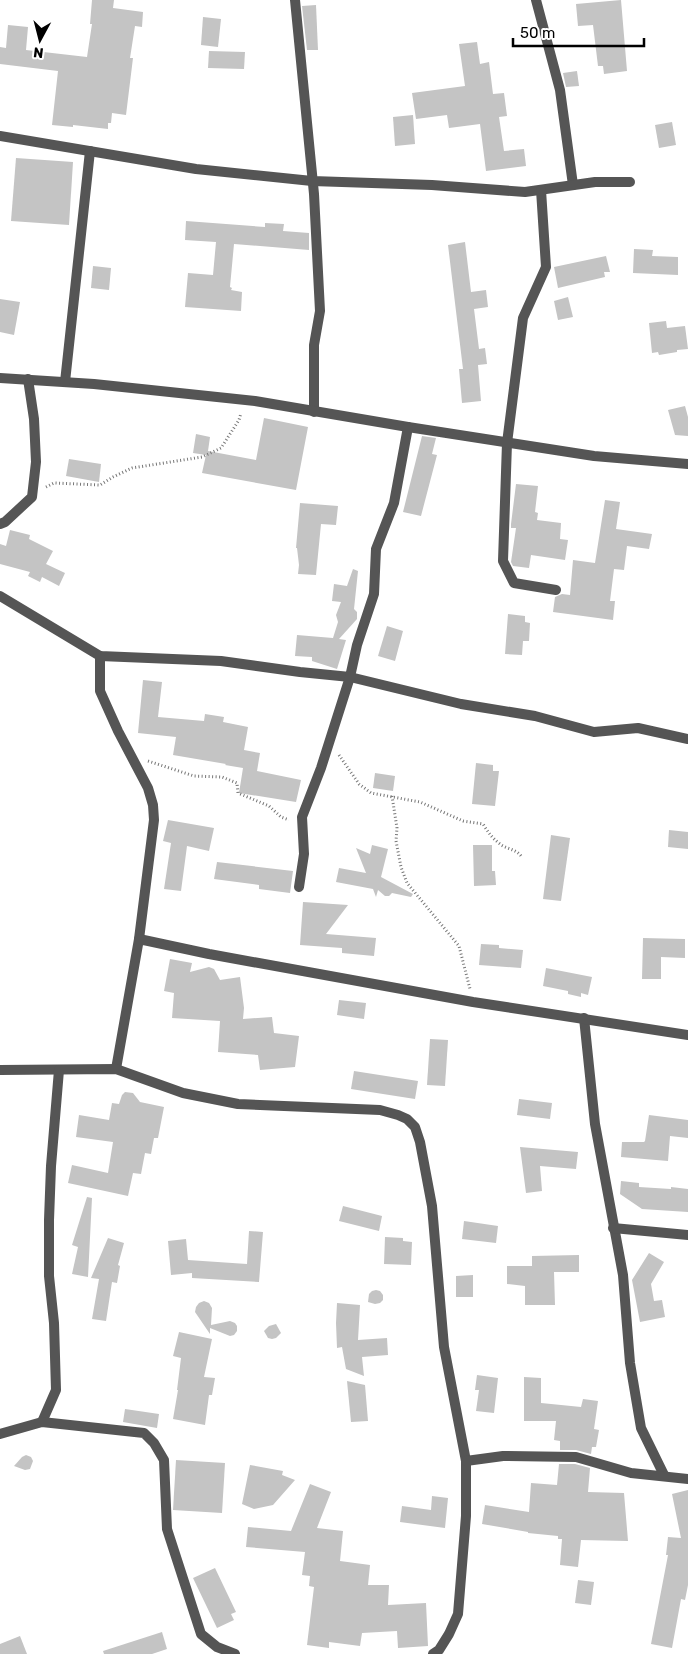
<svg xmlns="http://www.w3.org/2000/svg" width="688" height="1654" font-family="Rubik,sans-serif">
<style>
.building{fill:#c4c4c4}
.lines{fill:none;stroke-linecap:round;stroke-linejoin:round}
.path{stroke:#777;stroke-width:3;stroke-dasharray:1 2.5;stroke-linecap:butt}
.minor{stroke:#555;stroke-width:10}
</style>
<rect width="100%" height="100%" fill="#fff"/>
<g class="building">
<path d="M92 0H114L113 8 143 12 142 27 135 26 130 58H133L126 115 112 113 111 123H108V129L73 125V127L52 125 58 71 0 64V47L6 48 8 25 28 27 26 50 87 57 92 24H90Z"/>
<path d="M621 0 627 71 604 74 603 66H598L593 25 578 26 576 4Z"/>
<path d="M316 5 318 50H307L302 6Z"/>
<path d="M203 17 221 19 218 47 201 45Z"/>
<path d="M477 42 480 64 489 62 493 94 504 93 507 116 499 117 504 151 524 149 526 166 486 171 480 124 449 128 447 115 416 119 412 93 465 86 459 44Z"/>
<path d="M209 51 245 52 244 69 208 68Z"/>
<path d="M577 71 579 86 566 87 563 73Z"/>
<path d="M413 115 415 144 395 146 393 117Z"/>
<path d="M672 122 676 145 659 148 655 125Z"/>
<path d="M16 158 73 162 69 225 11 221Z"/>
<path d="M186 221 265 227V223L284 224 283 231 309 233V250L234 244 230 287 232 288 231 290 242 292 241 311 185 307 188 273 213 275 216 242 185 240Z"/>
<path d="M465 242 471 292 486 290 488 307 474 309 479 349 485 348 487 364 478 365 481 401 462 403 459 369H463L448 245Z"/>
<path d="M634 249 653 250 652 256 678 257V275L633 273Z"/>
<path d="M606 256 610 272H604L605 277 558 288 554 267Z"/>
<path d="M93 266 111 268 109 290 91 288Z"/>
<path d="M568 297 573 317 558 320 554 301Z"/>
<path d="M0 299 20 302 14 335 0 332Z"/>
<path d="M666 321 667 328 685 326 688 349 677 350V352L659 355 658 352 652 353 649 323Z"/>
<path d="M685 406 688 417V436L675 435 668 410Z"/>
<path d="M264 418 308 427 296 490 202 473 206 455 193 453 196 434 210 437 208 451 256 460Z"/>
<path d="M422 436 436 438 432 454 437 455 421 516 403 512Z"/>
<path d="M69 459 101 464 99 482 66 476Z"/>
<path d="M516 484 538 486 535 512 538 513 537 520 561 523 560 539 568 540 565 560 531 555 529 568 513 566 511 562 516 528H511V524Z"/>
<path d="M605 500 620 502 616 529 652 534 649 549 627 546 624 570 614 569 610 601H615L613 620 553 612 555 597 562 594 570 595 573 560 595 563Z"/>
<path d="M300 503 338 506 336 525 321 524 316 575 298 574 299 565 297 548H296Z"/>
<path d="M10 530 30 535 29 539 53 551 46 564 65 573 59 586 42 577 40 582 28 576 30 572 0 564V544L6 546Z"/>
<path d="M353 569 358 571 354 609 357 612V619L339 639 346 640 337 669 312 661V657L295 656 297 635 333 638 338 622 336 615 341 602 332 601 334 584 347 586Z"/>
<path d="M508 614 525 616V622L530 623 529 641H523L522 655 505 654Z"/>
<path d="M387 626 403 631 395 661 378 656Z"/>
<path d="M143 680 162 682 158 717 204 721 205 714 224 717 223 722 248 727 244 750 260 753 257 771 301 780 296 802 239 793 243 768 225 765 226 764 173 755 176 737 138 733Z"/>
<path d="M476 763 493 765V771H499L495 806 472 804Z"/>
<path d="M375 773 395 776 393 791 373 788Z"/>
<path d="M168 820 214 828 209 851 187 846 181 891 164 889 171 843 163 841Z"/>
<path d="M669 830 688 832V849L668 847Z"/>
<path d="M551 835 570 838 561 901 543 899Z"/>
<path d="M372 845 388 849 381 877 413 894 411 897 392 893 389 896H385L378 890 376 897 373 889 336 882 339 868 366 873 356 848 370 854Z"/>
<path d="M473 845H492V871H495L496 885 474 886Z"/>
<path d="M217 862 293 871 290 893 259 889V885L214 879Z"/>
<path d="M303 902 348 905 326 934 376 938 374 956 342 953V948L300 945Z"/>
<path d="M643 938 685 939V958L661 957V979H642Z"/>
<path d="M481 944 499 945V948L523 950 521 968 479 965Z"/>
<path d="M170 959 192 963 190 972 209 967 214 969 220 980 240 977 244 1008 243 1019 272 1017 274 1033 299 1036 295 1067 260 1070 258 1055 218 1052 220 1021 172 1018 174 993 164 991Z"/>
<path d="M546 968 592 977 588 995 581 993V997L568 994V991L543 986Z"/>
<path d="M339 1000 366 1003 364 1019 337 1015Z"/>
<path d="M430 1039 448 1040 445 1086 427 1085Z"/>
<path d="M354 1071 418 1081 415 1099 351 1089Z"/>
<path d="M125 1092 133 1093 140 1102 164 1107 158 1138H154L151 1154 145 1153 141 1174 133 1173 128 1196 68 1183 72 1165 108 1173 113 1142 76 1137 79 1115 109 1120 112 1103 119 1104 122 1095Z"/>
<path d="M519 1099 552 1103 550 1119 517 1115Z"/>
<path d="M649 1115 688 1120V1138L670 1136 668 1161 621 1157 622 1142H644L645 1141Z"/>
<path d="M520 1147 578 1152 576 1169 540 1166 542 1191 526 1193Z"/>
<path d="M621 1181 639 1183V1187L671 1189V1187L688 1189V1212L642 1209 620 1194Z"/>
<path d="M87 1197 92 1198 88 1277 72 1274 78 1247 72 1245Z"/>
<path d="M343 1206 382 1216 379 1231 339 1221Z"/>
<path d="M464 1221 498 1226 496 1243 462 1239Z"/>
<path d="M249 1231 263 1232 259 1282 192 1278V1273L171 1275 168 1241 186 1239 188 1260 247 1264Z"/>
<path d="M385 1237 403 1238V1241L412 1242 411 1265 384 1264Z"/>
<path d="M108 1238 124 1243 118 1265 120 1266 117 1283 112 1282 106 1321 92 1319 99 1279 91 1278Z"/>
<path d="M649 1253 664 1262 651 1284 654 1301 662 1300 665 1317 640 1322 632 1280Z"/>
<path d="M579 1255V1272H554L555 1305H525V1286L507 1284V1266H532V1256Z"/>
<path d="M473 1275V1297H456V1276Z"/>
<path d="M376 1290 380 1291 383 1295V1300L380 1303 375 1304 368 1302 369 1294 372 1291Z"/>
<path d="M204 1301 209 1303 212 1308 211 1325 230 1321 235 1323 237 1326V1331L234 1335 230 1336 210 1328V1334L195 1312 196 1307 199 1303Z"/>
<path d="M337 1303 360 1305 358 1340 387 1338 388 1355 362 1357 364 1376 346 1369 342 1347 337 1348 336 1323Z"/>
<path d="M276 1324 281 1333 276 1338 272 1339 268 1338 264 1331 269 1326Z"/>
<path d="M179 1332 212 1339 204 1377 215 1378 212 1395H209L205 1425 173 1419 178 1390H177L181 1358 173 1356Z"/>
<path d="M477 1375 498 1378 494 1413 476 1411 479 1390H475Z"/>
<path d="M524 1377 541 1378V1403L581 1407 583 1399 598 1401 594 1429 599 1430 596 1447H592L591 1454 576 1450H560V1441L554 1440 556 1421H524Z"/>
<path d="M347 1381 365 1385 368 1421 351 1422Z"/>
<path d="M125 1409 159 1414 157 1428 123 1422Z"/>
<path d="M26 1455 31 1457 33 1461 30 1469 25 1470 14 1466 22 1457Z"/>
<path d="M176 1460 225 1463 222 1513 173 1510Z"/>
<path d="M559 1464H575L590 1468 588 1492 624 1493 628 1541 581 1540 578 1567 560 1565 562 1539H558V1536L528 1533V1532L482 1524 485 1505 529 1512 531 1483 557 1485Z"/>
<path d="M250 1465 283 1471 282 1475 295 1480 273 1505 254 1509 242 1504Z"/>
<path d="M310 1484 331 1492 317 1528 343 1531 340 1561 370 1565 368 1585H389L388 1605 426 1603 428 1646 398 1648 397 1631 362 1633 360 1646 329 1642V1648L307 1645 314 1587 309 1586 310 1576 302 1575 305 1552 246 1547 248 1527 291 1531Z"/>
<path d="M688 1490V1585L685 1600 681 1599 672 1648 651 1644 668 1555H666L668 1537 681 1538 672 1494Z"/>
<path d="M432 1496 448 1498 445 1528 400 1522 402 1506 431 1510Z"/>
<path d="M215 1568 236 1612 231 1614 234 1620 217 1628 193 1578Z"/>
<path d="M578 1580 594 1582 591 1605 575 1603Z"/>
<path d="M162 1632 167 1649 152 1654H104L103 1651Z"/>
<path d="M20 1636 27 1654H0V1644Z"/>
</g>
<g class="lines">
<g class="path">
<path d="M46 487 54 483 100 485 113 477 132 468 202 457 221 448 239 420 241 413"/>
<path d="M339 755 359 784 371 793 420 802 463 821 483 824C488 832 492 838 500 844 506 849 516 849 521 856"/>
<path d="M148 761 194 776 222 777 237 783 238 793 269 806 281 817 289 820"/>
<path d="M392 796 397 828 396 841 401 867 407 883 459 946 470 989"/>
</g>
<g class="minor">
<path d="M295 0 314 194 320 311 314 345V412"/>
<path d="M536 0 560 90 573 185"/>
<path d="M0 136 196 169 312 181 432 185 525 192 595 182H630"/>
<path d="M541 190 546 267 523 318 507 443 503 561 514 583 556 590"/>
<path d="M0 378 94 384 255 401 408 427 594 456 688 464"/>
<path d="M65 382 90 151"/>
<path d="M0 524 5 522 32 497 36 462 34 419 28 379"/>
<path d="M0 596 100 656 221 661 300 672 350 677 461 704 535 716 594 732 638 728 688 739"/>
<path d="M100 656V691L118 731 148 788 153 805 154 820 139 939"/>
<path d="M299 887 304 854 302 817 321 768 350 677 357 645 374 594 376 549 394 503 408 427"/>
<path d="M584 1018 595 1124 623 1275 630 1363 641 1428 664 1475"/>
<path d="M116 1069 139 939 209 954 473 1002 688 1035"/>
<path d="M0 1070 116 1069 183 1093 238 1104 380 1110 398 1115 407 1119 415 1127 420 1142 432 1206 444 1347 466 1461V1516L458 1614 449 1634 439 1650 433 1654"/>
<path d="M613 1228 688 1235"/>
<path d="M42 1422 56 1390 54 1323 49 1276V1220L51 1166 59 1070"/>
<path d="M0 1434 42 1422 144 1433 154 1443 164 1460 167 1529 201 1634 217 1647 235 1654"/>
<path d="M466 1461 503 1456 576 1457 631 1473 688 1479"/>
</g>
</g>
<g transform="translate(40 40) rotate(187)" stroke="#ffffff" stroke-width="4" paint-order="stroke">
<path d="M0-4L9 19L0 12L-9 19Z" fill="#000000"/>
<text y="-8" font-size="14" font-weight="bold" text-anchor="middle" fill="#000000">N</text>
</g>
<path d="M513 38v8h131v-8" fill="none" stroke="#000000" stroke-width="2.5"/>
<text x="520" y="38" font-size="15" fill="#000000" stroke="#ffffff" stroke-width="4" paint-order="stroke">50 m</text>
</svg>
